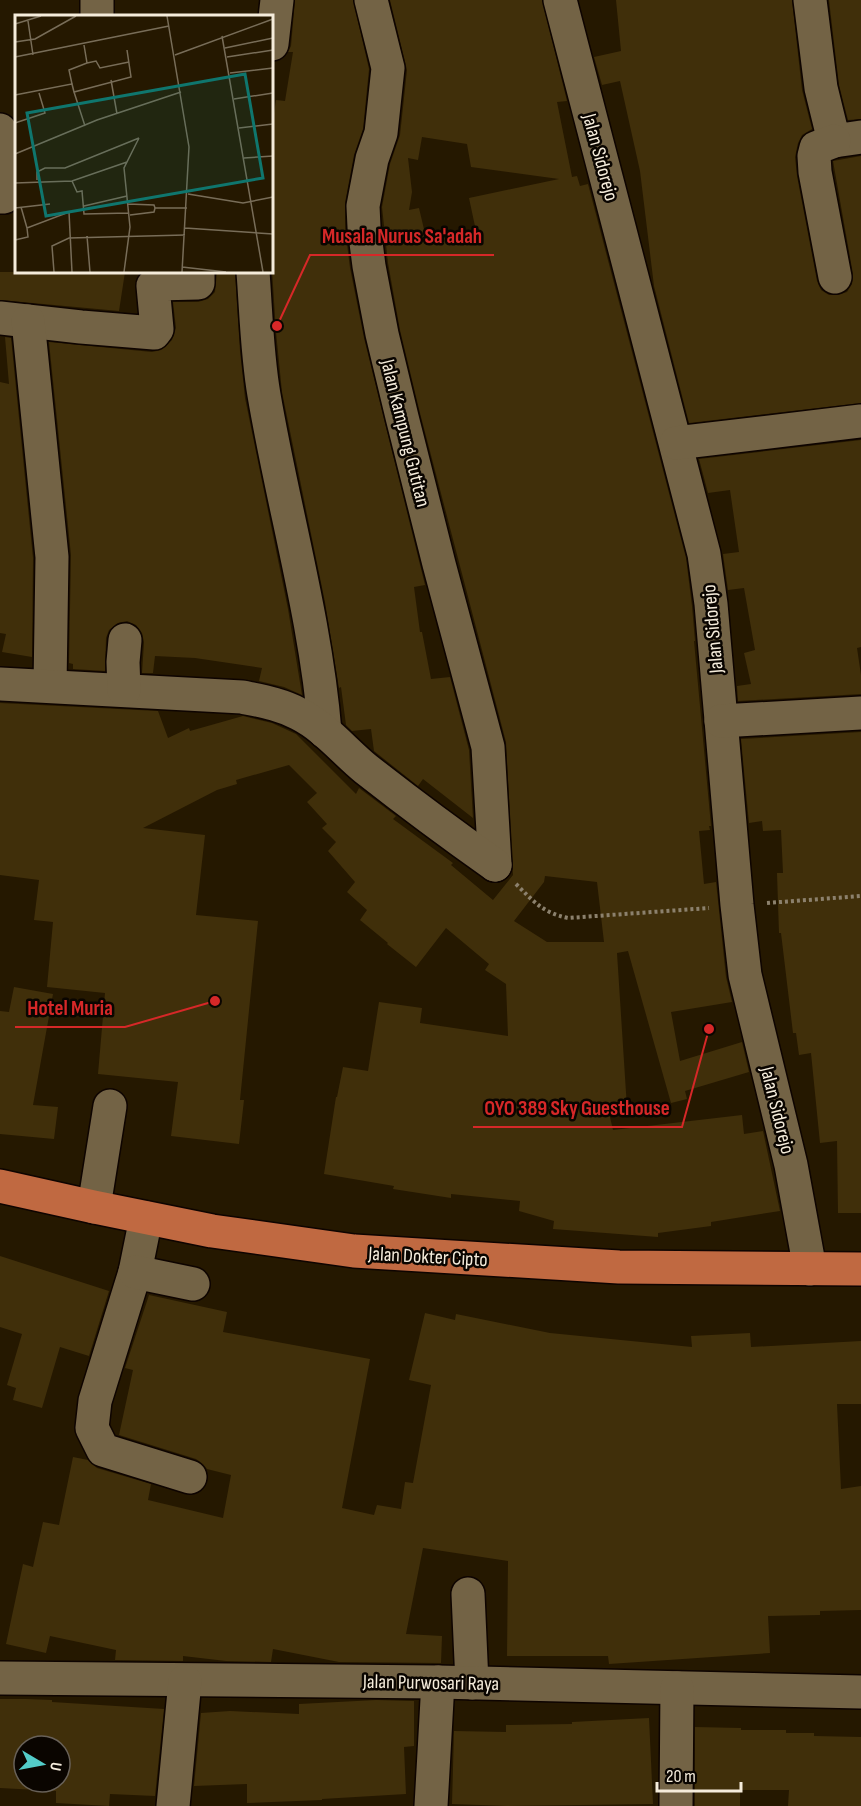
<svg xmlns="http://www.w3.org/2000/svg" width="861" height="1806" font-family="'Sofia Sans Condensed',sans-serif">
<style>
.building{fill:#402f0a;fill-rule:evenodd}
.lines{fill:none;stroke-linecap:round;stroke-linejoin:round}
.minor-casing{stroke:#0e0400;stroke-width:36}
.highway-casing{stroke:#0e0400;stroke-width:36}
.path{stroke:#8c816d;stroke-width:4;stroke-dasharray:3 3;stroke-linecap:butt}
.minor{stroke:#736345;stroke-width:33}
.highway{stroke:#c06941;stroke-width:33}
.labels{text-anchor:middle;stroke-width:5;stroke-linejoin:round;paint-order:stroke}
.street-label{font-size:20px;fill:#f5ecdb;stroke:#0a0500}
.inset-road{fill:none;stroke:#786d58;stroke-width:1.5}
.view{fill:#0f766e;fill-opacity:0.15;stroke:#0f766e;stroke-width:3}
.inset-edge{fill:none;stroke:#f5ecdb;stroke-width:3}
.leader{fill:none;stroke:#d62828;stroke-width:2}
.callout-dot{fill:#d62828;stroke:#0a0500;stroke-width:2}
.callout-label{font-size:21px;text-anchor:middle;font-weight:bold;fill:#d62828;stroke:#0a0500;stroke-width:5;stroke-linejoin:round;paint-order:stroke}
</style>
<rect width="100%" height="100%" fill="#251800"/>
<g class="building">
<path d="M295 0H353L369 69 363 129 354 155 345 203V228L350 268 364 338 425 585 414 587 420 632H422L431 679 450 677 469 750 473 818 423 779 418 786 374 751 371 729 352 731 346 725 341 687 339 688 325 602 282 392 276 332 272 270V126L276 100 285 101 293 52H288L291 46Z"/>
<path d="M390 0H542L567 101 557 102 572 177 577 176 580 186 588 184 686 558 692 606 695 641H694L711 826H709L710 830 699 831 704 884 716 882 726 977 732 1002 671 1012 680 1061 742 1042 749 1072 685 1091 687 1099 671 1103 628 951 617 953 627 1108 609 1113 613 1130 742 1115 744 1134 763 1131 780 1211 711 1222V1226L658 1233V1237L553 1229 554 1221 519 1211 520 1201 451 1194V1198L393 1189 394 1186 324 1174 336 1097H337L343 1067 368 1071 379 1002 422 1008 420 1023 508 1036 506 984 485 970 489 964 446 928 416 967 387 944 388 943 360 920 367 910 347 892 355 882 328 851 336 842 322 828 327 824 307 802 317 793 289 765 236 780 237 784 217 790 143 828 205 835 196 915 258 921 240 1100H244L239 1144 171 1136 178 1082 98 1074 105 993 47 987 53 922 34 920 39 880 0 875V703L158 711 168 738 189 728 190 731 243 716 272 723 296 734 356 794 359 788 396 816 393 819 453 863 451 865 493 900 513 875 506 742 420 413 400 330 388 263 382 207 390 164 400 135 407 70ZM422 137 467 144 471 167 559 179 469 198 476 231 427 242 419 208 409 210 412 192 408 158 418 160ZM545 876 597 882 604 942H547L514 921 544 882Z"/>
<path d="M616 0H792L802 90 812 129 802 135 798 143 795 157 797 176 817 281 821 290 829 295H838L847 292 852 284 853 274 833 161 861 156V403L689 423 654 286 640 171 620 81 602 85 594 57 621 51Z"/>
<path d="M829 0H861V119L848 120 839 85Z"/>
<path d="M0 272H125L119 311 0 300Z"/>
<path d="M217 272H235L240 351 245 398 288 609 302 695 284 687 259 681 262 668 195 658 155 656 153 673H142L144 642 142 633 136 625 127 621 118 623 109 630 106 638 105 671 73 669V664L69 663 71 555 49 342 152 352 161 350 172 340 176 328 173 302H198L208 299 215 292Z"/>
<path d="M5 337 11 338 33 558 32 657 2 652 6 634 0 633V382L9 384Z"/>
<path d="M861 440V647L857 648 861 675V694L738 701 737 686 751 684 744 653 755 650 744 588 728 590 723 554 739 552 730 490 708 493 699 459Z"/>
<path d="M861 732V1213H838L837 1141 820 1143 811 1053 799 1055 796 1033H793L781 933H779L777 873H783L781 830 763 831 762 821 749 823 741 739Z"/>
<path d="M14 987 53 994 33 1105 58 1107 54 1139 0 1134V1011L9 1012Z"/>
<path d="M0 1256 109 1291 89 1356 60 1347 42 1408 13 1400 16 1388 7 1385 22 1334 0 1327Z"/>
<path d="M149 1295 227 1312 223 1332 370 1359 342 1508 374 1515 377 1505 401 1509 405 1482 413 1483 431 1385 409 1380 425 1313 455 1320 456 1314 550 1333 692 1347 691 1336 750 1333 751 1347 861 1341V1404H837L841 1489 861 1486V1610L820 1611V1615L768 1616 770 1653 609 1664 608 1656H507L508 1561 423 1548 406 1634 442 1636 441 1663 339 1662 273 1649 271 1662 226 1661 183 1656V1661L115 1660 116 1650 50 1636 46 1653 6 1644 23 1564 33 1567 43 1522 59 1525 73 1457 88 1460 97 1468 151 1484 148 1500 223 1518 231 1475 207 1469 203 1464 196 1459 119 1435 133 1370 125 1368Z"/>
<path d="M0 1699H26L52 1700V1702L164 1709 155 1796 110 1794 109 1806 56 1803V1791L0 1788ZM24 1746H60V1782H24Z"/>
<path d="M376 1700 414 1701V1746L404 1747 406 1794 322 1799V1800L247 1803V1784L194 1786 201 1713 230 1711 299 1714V1704Z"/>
<path d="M649 1718 653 1804 507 1806 452 1804 454 1731 506 1732V1725L572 1724V1722Z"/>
<path d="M695 1727 741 1728V1730H786V1733H814V1736L861 1737V1806H788L789 1790H740V1806H695Z"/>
</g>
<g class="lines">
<defs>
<g id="minor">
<path d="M371 0 388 68 381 133 372 159 363 206 364 227 369 266 382 334 402 417 439 564 488 747 495 865"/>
<path d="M560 0 704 554 711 604 737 905 745 975 791 1165 810 1269"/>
<path d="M810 0 821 88 834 141 861 137"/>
<path d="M97 16V0"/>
<path d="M272 44 277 0"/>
<path d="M0 130 4 197H0"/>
<path d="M834 141 816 148 814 156 815 172 835 277"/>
<path d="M253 272C256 312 257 355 264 395 283 507 316 619 325 732"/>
<path d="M0 318 81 327 154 333 157 329 153 286 156 284 198 283V272"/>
<path d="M28 321 52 557 50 686"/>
<path d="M676 443 861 421"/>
<path d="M0 684 242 697C261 701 280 704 299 714 325 727 344 751 366 769 408 802 451 834 495 865"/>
<path d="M124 690 123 662 125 640"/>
<path d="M721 721 861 713"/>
<path d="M94 1207 110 1106"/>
<path d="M146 1218 135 1272 95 1401 92 1428 103 1450 190 1477"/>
<path d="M135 1272 193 1284"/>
<path d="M468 1594 472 1683"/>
<path d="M0 1678 438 1682 861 1692"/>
<path d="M173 1806 185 1681"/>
<path d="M431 1806 438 1682"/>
<path d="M676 1806 677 1688"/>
</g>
<path id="highway" d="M0 1186 94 1207 212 1231 354 1251 619 1267 861 1269"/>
</defs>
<use href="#minor" class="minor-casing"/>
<use href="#highway" class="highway-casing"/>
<g class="path">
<path d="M516 884C533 901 543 913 568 918L709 908"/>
<path d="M767 903 861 896"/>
</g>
<use href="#minor" class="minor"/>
<use href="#highway" class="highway"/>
</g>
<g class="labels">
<g class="street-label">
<text transform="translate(601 157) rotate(75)" y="7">Jalan Sidorejo</text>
<text transform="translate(406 433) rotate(76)" y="7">Jalan Kampung Gutitan</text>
<text transform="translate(712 629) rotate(-95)" y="7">Jalan Sidorejo</text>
<text transform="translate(778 1110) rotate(76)" y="7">Jalan Sidorejo</text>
<text transform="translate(428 1256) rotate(3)" y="7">Jalan Dokter Cipto</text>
<text transform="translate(431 1682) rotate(1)" y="7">Jalan Purwosari Raya</text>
</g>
</g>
<g transform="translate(15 15)">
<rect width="258" height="258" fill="#251800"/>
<path class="inset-road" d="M152 1 174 132 167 257M13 6 18 40M0 9 26 1M207 21 248 257M0 27 20 24 61 1M210 33 258 23M160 40 258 4M0 42 154 11M212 42 258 35M72 48 81 46 85 53 114 47M215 58 258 53M96 65 102 99M57 69 59 77 116 62 112 35M59 77 70 111M0 80 57 69 54 55 72 48 69 30M219 84 258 78M0 108 30 98 24 78M224 113 258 109M0 139 82 105 166 77M229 143 258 141M22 165V157L30 153H50L124 123M57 166 62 177 67 176 69 199 114 198M0 168 57 166 112 147M173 179 228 188 258 182M113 189 139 190 140 193M69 191 112 181M6 192 12 213 54 197 57 257M0 193 35 189M115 200 139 197 140 193H172M170 213 258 219M72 221 75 257M0 225 13 222 12 213M167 252 211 257M39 257 37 231 54 223 170 220M109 257 115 212 109 153 124 123"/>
<path class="view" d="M230 59 248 163 31 201 12 98Z"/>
<rect width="258" height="258" class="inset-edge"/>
</g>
<path class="leader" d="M277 326L310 255H494M215 1001L125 1027H15M709 1029L682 1127H473"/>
<g class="callout-dot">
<circle cx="277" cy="326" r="6"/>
<circle cx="215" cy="1001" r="6"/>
<circle cx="709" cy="1029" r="6"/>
</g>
<g class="callout-label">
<text x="402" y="243">Musala Nurus Sa'adah</text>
<text x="70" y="1015">Hotel Muria</text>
<text x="577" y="1115">OYO 389 Sky Guesthouse</text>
</g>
<g transform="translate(42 1764) rotate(100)"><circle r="28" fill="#0a0500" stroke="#686158" stroke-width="1.5"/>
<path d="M0-4.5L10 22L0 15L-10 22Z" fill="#53cdc9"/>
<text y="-9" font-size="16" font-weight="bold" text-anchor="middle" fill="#f5ecdb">U</text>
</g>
<path d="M657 1782v9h84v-9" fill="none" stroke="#f5ecdb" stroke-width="3"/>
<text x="666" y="1782" font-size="18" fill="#f5ecdb" stroke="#0a0500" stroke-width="4.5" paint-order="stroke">20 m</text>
</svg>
